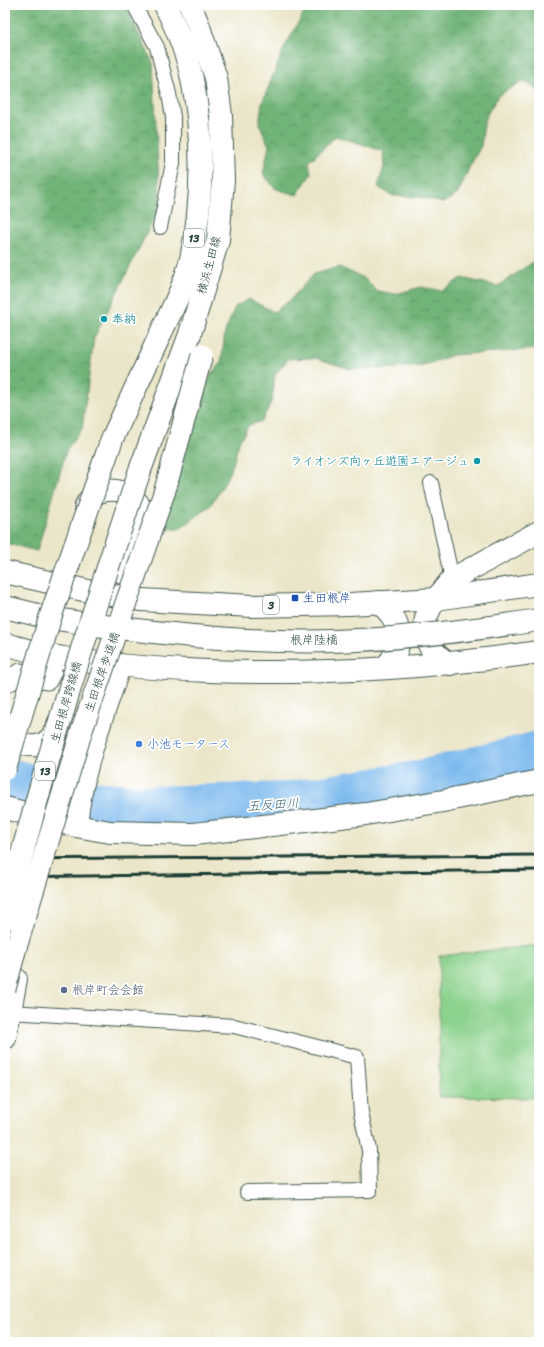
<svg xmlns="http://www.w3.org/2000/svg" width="544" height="1347" font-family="Sriracha,'Klee One',sans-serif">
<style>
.grass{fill:#8cd28d;stroke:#568860}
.forest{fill:url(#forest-crowns);stroke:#487856}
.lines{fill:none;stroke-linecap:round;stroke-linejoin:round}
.river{stroke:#79b8ed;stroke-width:46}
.service-casing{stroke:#3e564a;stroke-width:16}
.pedestrian-casing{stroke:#3e564a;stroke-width:23}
.minor-casing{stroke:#3e564a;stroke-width:24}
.primary-casing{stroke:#3e564a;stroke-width:24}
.service{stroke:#fff;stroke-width:14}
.pedestrian{stroke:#fff;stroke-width:21}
.minor{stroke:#fff;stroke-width:22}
.primary{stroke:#fff;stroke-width:22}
.rail{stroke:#1f3d34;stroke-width:3}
.pedestrian-bridge-casing{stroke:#3e564a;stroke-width:23;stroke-linecap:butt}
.primary-bridge-casing{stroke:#3e564a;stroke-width:24;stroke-linecap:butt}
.pedestrian-bridge{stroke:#fff;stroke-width:21}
.primary-bridge{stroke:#fff;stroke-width:22}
.culture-dot{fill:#0f9aa8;stroke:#fff;stroke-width:1.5}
.transit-dot{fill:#1a4fb4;stroke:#fff;stroke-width:1.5}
.shop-dot{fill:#3f7fe0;stroke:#fff;stroke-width:1.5}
.service-dot{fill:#5c6f8a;stroke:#fff;stroke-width:1.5}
.labels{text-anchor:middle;stroke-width:3.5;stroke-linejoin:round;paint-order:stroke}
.shield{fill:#fff;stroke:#627771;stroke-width:1}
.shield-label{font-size:11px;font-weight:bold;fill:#1f3d34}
.street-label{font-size:12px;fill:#1f3d34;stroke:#fff}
.culture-label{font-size:12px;fill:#0d838f;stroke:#fff;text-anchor:start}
.transit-label{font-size:12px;fill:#164399;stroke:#fff;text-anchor:start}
.shop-label{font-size:12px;fill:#366cbe;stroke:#fff;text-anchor:start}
.service-label{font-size:12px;fill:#4e5e75;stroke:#fff;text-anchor:start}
.water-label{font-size:13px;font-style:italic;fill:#3a626c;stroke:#fff}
</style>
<defs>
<pattern id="forest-crowns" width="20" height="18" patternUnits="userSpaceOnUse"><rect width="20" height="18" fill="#71b478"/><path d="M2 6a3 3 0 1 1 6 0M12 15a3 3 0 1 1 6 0" fill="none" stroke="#5c9463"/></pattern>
</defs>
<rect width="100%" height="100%" fill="#fff"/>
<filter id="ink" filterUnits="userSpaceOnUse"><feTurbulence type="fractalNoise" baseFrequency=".025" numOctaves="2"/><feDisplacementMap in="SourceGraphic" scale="8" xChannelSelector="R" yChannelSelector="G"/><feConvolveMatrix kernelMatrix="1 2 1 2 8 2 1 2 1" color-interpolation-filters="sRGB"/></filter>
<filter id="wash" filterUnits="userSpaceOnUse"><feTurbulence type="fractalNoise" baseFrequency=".012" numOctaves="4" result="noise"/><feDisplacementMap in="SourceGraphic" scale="16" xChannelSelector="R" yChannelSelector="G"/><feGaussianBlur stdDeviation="0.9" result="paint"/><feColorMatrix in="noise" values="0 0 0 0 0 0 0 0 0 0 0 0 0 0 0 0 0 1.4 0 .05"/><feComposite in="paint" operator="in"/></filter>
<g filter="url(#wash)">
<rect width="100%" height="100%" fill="#ebe6c9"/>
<path class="grass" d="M539 945V1098L439 1097V956Z"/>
<g class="forest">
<path d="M5 5H125L153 63 160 207 94 338 82 429 67 449 37 551 5 543Z"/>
<path d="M308 5H539V94L535 87 522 81 498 96 485 118 481 146 469 168 458 194 443 203 420 197 393 196 378 187 384 166 383 151 336 136 309 162 311 174 297 195 276 189 263 174 269 146 259 123 262 103 283 50Z"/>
<path d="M539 258V349L453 355 423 366 380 369H350L315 358 288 359 275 375 272 400 262 421 249 425 239 442 233 464 224 484 210 506 181 528 165 530V516L211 373 221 364 225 332 235 307 249 299 274 312 289 301 314 274 339 267 364 278 377 291 396 294 421 287 442 291 461 278 498 286Z"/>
</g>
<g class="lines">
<path class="river" d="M5 780 92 804 148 809 285 805 417 784 539 754"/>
</g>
</g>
<g filter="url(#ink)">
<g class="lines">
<defs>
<g id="service">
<path d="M134 5 157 47 169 94 173 117V163L160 227"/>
<path d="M431 483 452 579"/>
<path d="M10 1012 234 1026 357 1057 361 1113 369 1150 370 1190 247 1192"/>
</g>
<g id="pedestrian">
<path d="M85 507C94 480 143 487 142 517 142 527 127 561 123 573L134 576"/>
<path d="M5 682 21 674 47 679 51 671"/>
<path d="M5 740C28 748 49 752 58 723L82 730"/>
</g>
<g id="minor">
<path d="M436 599 452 579 539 532"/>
<path d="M5 808 76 826 110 832 194 834 366 814 443 801 539 781"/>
<path d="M76 826C81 770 102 718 120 665"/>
<path d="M5 977 16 979 5 1038"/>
</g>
<g id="primary">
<path d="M105 459 112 439C128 404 144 370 160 335 171 311 185 285 191 259 203 203 204 135 192 79 187 53 177 29 165 5"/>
<path d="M139 473 190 334 218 240 223 180 221 115 216 78 198 24 190 5"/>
<path d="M5 572 88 591 141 600 252 606 350 604 436 599 539 584"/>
<path d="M436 599C417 624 423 650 450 664"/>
<path d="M378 602C403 621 406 645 385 668"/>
<path d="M5 607 50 618 89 624"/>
<path d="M5 644C24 649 44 655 64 658 111 666 160 669 208 671 319 675 429 668 539 652"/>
</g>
</defs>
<use href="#service" class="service-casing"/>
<use href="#pedestrian" class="pedestrian-casing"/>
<use href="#minor" class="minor-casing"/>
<use href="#primary" class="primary-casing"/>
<use href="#service" class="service"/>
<use href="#pedestrian" class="pedestrian"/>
<use href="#minor" class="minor"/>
<use href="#primary" class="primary"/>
<g class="rail">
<path d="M5 859 539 855"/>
<path d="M5 877 539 870"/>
</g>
<defs>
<path id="pedestrian-bridge" d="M5 989 15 951 82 730 165 490 202 355"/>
<g id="primary-bridge">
<path d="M89 624C178 636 268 645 358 640 419 637 479 629 539 620"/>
<path d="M5 769 50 618 105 459"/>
<path d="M5 919C43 768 90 620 139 473"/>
</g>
</defs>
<use href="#pedestrian-bridge" class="pedestrian-bridge-casing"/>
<use href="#primary-bridge" class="primary-bridge-casing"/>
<use href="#pedestrian-bridge" class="pedestrian-bridge"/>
<use href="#primary-bridge" class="primary-bridge"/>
</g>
</g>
<g class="culture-dot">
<circle cx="104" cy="319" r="4"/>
<circle cx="477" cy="461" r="4"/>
</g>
<rect class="transit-dot" x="291" y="594" width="8" height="8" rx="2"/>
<circle class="shop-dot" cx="139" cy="744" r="4"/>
<circle class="service-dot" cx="64" cy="990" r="4"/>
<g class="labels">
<g class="shield">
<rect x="184" y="229" width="20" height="18" rx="3"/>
<rect x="263" y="596" width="16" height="18" rx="3"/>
<rect x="35" y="762" width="20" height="18" rx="3"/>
</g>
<g class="shield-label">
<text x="194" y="242">13</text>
<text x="271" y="609">3</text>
<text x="45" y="775">13</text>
</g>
<g class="street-label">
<text transform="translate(209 265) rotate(-75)" y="4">横浜生田線</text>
<text x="314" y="644">根岸陸橋</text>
<text transform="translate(102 672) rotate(-71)" y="4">生田根岸歩道橋</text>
<text transform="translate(66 702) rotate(-74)" y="4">生田根岸跨線橋</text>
</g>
<g class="culture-label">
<text x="112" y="323">奉納</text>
<text x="469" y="465" text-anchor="end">ライオンズ向ヶ丘遊園エアージュ</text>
</g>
<g class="transit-label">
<text x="303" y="602">生田根岸</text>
</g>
<g class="shop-label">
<text x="147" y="748">小池モータース</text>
</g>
<g class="service-label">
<text x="72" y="994">根岸町会会館</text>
</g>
<g class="water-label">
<text transform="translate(273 804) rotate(-4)" y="5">五反田川</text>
</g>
</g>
<rect width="544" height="1347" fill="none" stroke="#fff" stroke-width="20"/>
</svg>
